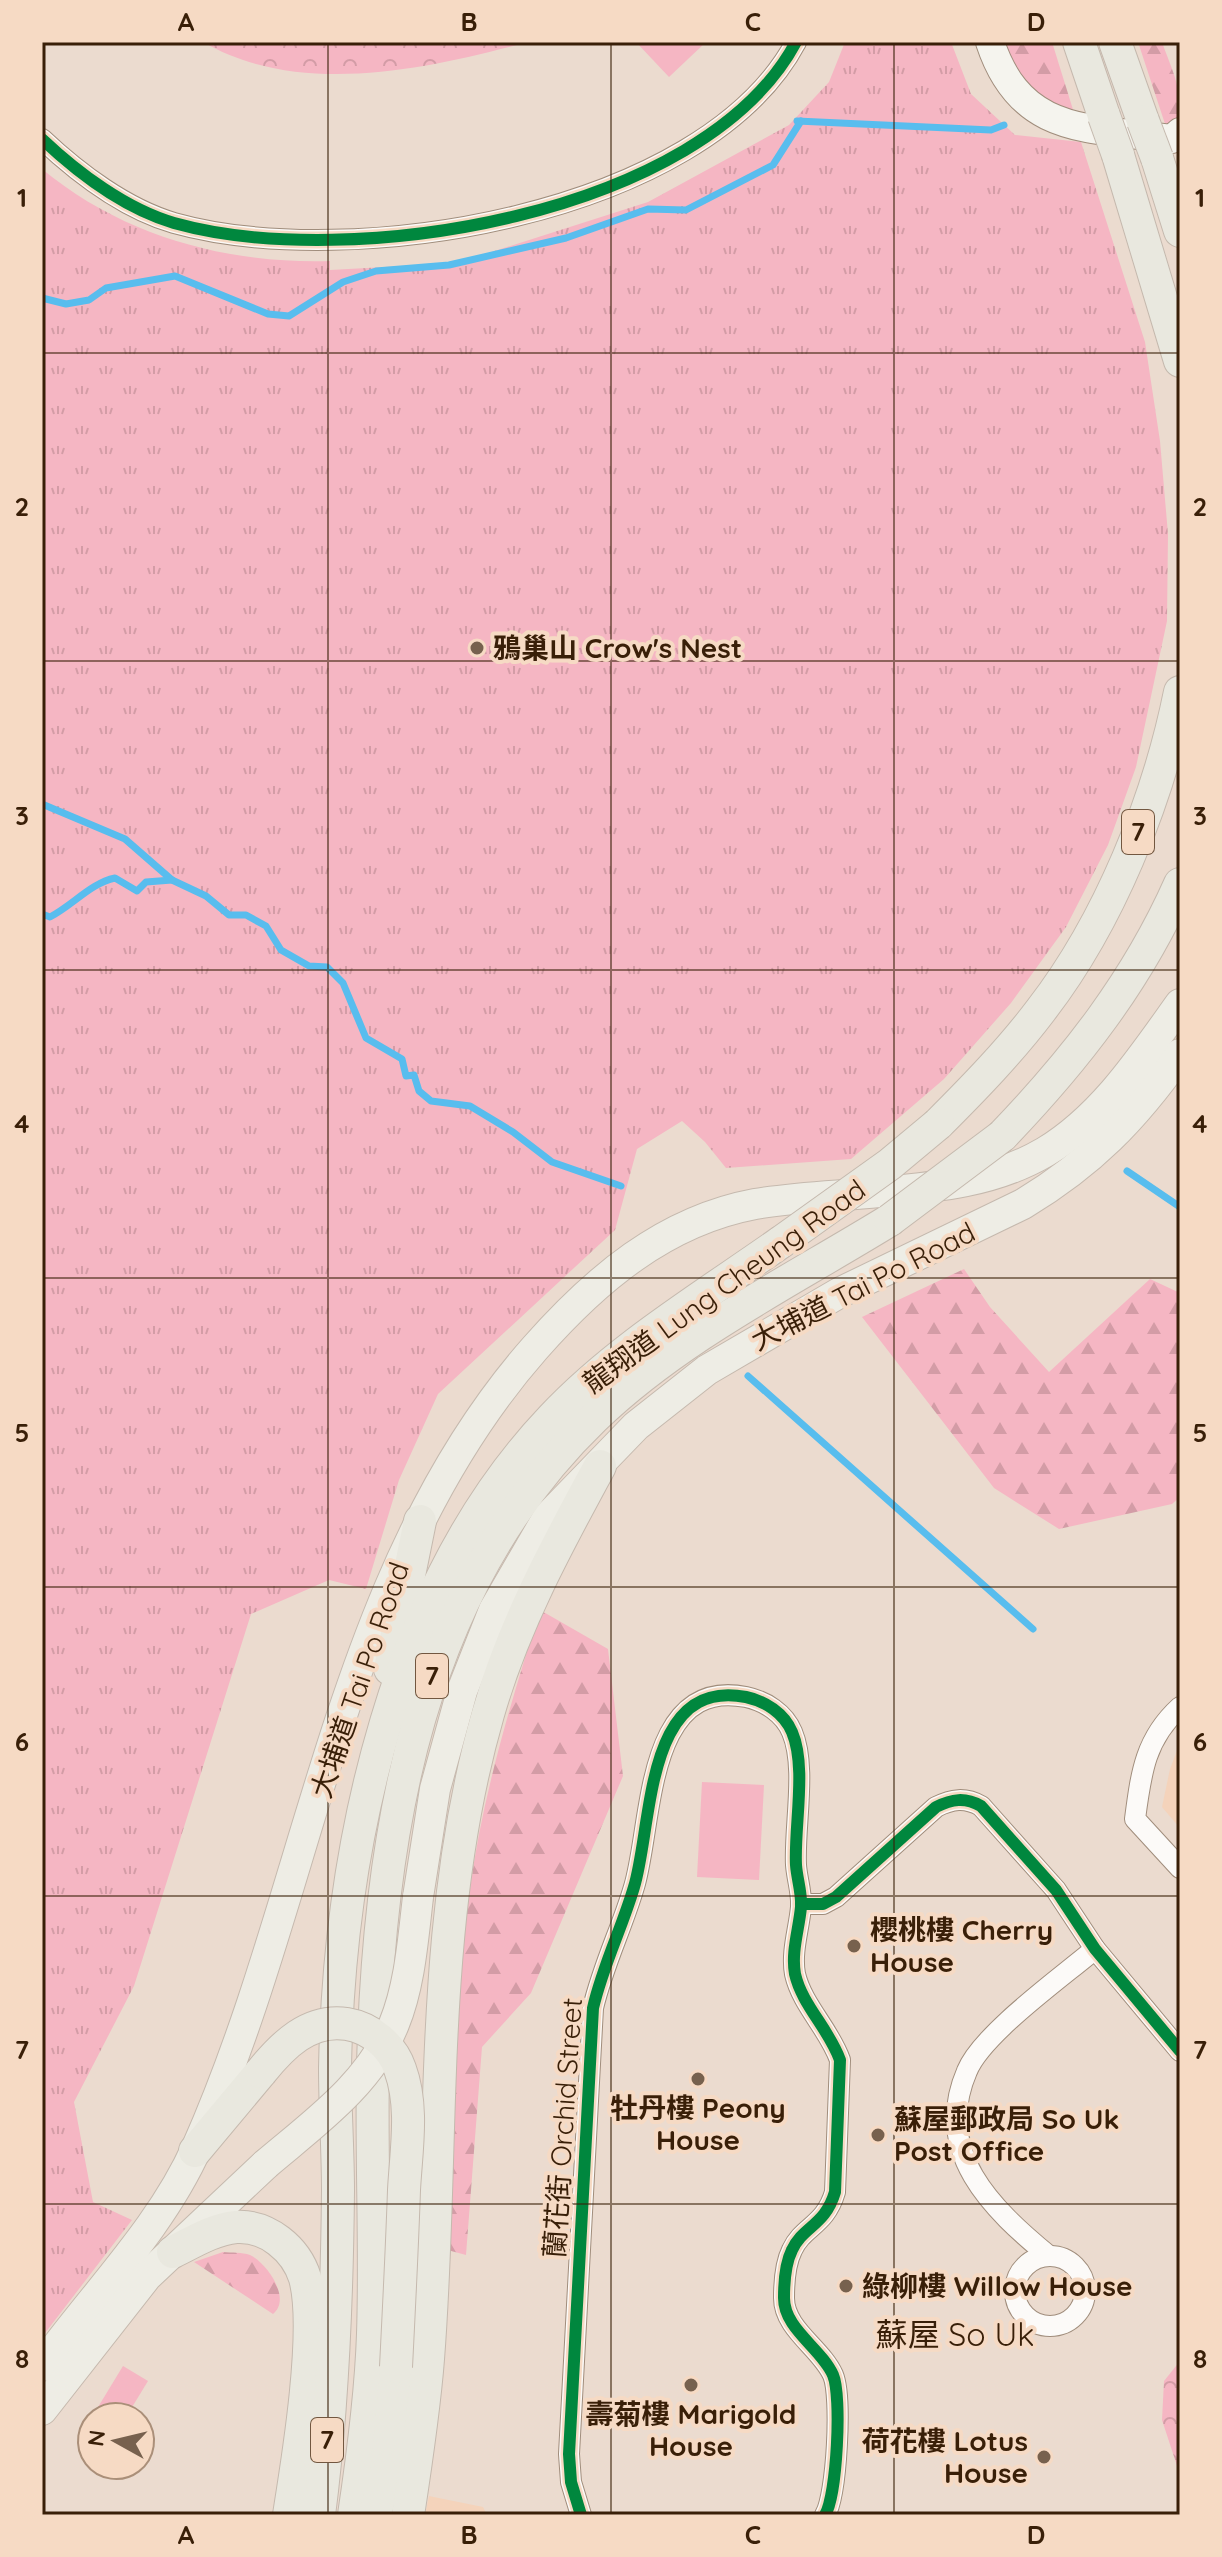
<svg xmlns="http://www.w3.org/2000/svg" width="1222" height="2557" font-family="Quicksand,'Noto Sans TC',sans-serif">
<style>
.built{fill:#f4d3bb}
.grass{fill:url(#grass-tufts)}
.forest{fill:url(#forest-firs)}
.park{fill:url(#park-crowns)}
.pitch{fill:#f5b6c3}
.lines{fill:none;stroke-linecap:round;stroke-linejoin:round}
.stream{stroke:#58bdee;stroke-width:7}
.minor-casing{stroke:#a08d7c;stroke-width:22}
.secondary-casing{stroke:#a08d7c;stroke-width:30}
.primary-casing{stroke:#c5b9ae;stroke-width:32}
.trunk-casing{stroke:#c5b9ae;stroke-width:34}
.minor{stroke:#fcfaf8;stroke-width:20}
.secondary{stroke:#f5f4ee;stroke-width:28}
.primary{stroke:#eeede5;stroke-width:30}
.trunk{stroke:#e9e8df;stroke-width:32}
.primary-bridge-casing{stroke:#c5b9ae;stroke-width:32;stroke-linecap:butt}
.trunk-bridge-casing{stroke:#c5b9ae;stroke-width:34;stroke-linecap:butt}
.primary-bridge{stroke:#eeede5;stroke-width:30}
.trunk-bridge{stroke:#e9e8df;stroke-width:32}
.cycleway-casing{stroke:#f6dac4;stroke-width:17}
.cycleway{stroke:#00873e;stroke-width:12}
.grid{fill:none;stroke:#391f08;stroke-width:2;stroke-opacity:0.55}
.poi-dot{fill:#77614e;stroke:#f6dac4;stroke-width:3}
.labels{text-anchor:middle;stroke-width:8;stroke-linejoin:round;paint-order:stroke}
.shield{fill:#f6dac4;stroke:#725740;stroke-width:2}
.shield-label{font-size:26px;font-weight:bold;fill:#391f08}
.poi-label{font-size:28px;font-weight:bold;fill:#391f08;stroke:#f6dac4;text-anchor:start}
.street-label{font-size:28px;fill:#391f08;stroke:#f6dac4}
.quarter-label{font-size:32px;fill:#391f08;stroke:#f6dac4}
.neatline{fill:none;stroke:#391f08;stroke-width:3}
.grid-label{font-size:26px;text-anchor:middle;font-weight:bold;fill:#391f08}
</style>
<defs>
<pattern id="grass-tufts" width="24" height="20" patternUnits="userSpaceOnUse" patternTransform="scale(2)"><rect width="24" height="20" fill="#f5b6c3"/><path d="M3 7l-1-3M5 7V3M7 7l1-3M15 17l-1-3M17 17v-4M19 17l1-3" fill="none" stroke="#d39ca6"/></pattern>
<pattern id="forest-firs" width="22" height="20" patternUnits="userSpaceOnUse" patternTransform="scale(2)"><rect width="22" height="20" fill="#f5b6c3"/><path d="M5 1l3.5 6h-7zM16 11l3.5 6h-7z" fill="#d39ca6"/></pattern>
<pattern id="park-crowns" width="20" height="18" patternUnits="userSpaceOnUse" patternTransform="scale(2)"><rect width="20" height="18" fill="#f5b6c3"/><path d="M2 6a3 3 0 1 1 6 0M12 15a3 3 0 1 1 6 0" fill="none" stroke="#d39ca6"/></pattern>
</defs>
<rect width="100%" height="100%" fill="#ebdbcf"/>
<g class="built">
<path d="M1180 1743V1828L1162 1807 1170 1769Z"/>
<path d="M429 2496 483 2507 487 2515H425Z"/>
</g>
<path class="grass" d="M845 42H951L971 94 1015 135 1081 142 1145 342 1160 441 1168 534 1167 621 1136 767 1108 845 1066 927 1011 1003 944 1079 851 1159 726 1168 705 1142 682 1121 637 1149 615 1230 438 1394 399 1480 366 1589 329 1580 251 1614 134 1986 74 2102 93 2202 132 2220 42 2337V169C123 236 226 264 330 261V270L457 263 648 202 789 125 829 82Z"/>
<g class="forest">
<path d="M999 42H1052L1075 116 1038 101Z"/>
<path d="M1138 42H1162C1171 68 1187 98 1177 125L1167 130Z"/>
<path d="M964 1269 990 1307 1049 1372 1150 1279 1180 1293V1497L1172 1504 1059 1529 994 1488 862 1317Z"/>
<path d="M540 1610 608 1649 623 1776 531 1993 482 2047 466 2255 440 2248C447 2128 453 2007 470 1889 483 1793 511 1702 540 1610Z"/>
<path d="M223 2252C232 2253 242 2252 250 2255 267 2263 292 2299 273 2314L194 2262Z"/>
</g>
<g class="park">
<path d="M203 42H528C427 69 300 98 203 42Z"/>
<path d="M1180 2361V2475L1162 2420 1164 2381Z"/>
</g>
<g class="pitch">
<path d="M636 42H706L669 77Z"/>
<path d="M702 1782 764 1785 759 1880 697 1877Z"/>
<path d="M123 2366 148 2381 126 2417H92Z"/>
</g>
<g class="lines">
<g class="stream">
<path d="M797 121 991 130 1004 125"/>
<path d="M42 298 66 304 89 300 106 288 175 276 268 314 289 316 343 282 376 271 449 265 566 238 648 209 686 210 773 165 801 121"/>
<path d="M42 804 125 839 172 880 206 896 229 915H246L266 926 281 950 309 966 327 967 343 983 366 1038 402 1059 406 1076 414 1075 419 1091 431 1101 470 1106 513 1132 552 1162 621 1186"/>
<path d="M42 914 50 917C73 905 91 883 115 878L137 891 146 882 172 880"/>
<path d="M1127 1171 1180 1207"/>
<path d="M748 1376 1033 1629"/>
</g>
<defs>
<g id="minor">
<path d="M42 139C78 173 126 209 174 223 349 272 703 216 796 42"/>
<path d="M1180 1707C1145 1739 1141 1773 1135 1819L1180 1868"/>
<path d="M801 1904H823L836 1897 936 1807C952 1799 965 1797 981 1806L1056 1890 1095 1949 1180 2051"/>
<path d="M1049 2256C992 2209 932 2152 967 2071 982 2034 1062 1977 1095 1949"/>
<circle cx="1050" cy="2291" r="35"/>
<path d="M581 2515 571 2482 569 2454 593 2008C603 1965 622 1928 634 1887 653 1825 644 1677 746 1697 765 1701 784 1713 792 1732 807 1767 794 1826 796 1865 797 1879 802 1893 801 1907 799 1929 791 1952 795 1974 802 2005 829 2029 840 2060L835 2192C825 2226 803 2226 792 2250 785 2264 784 2283 784 2298 784 2329 821 2348 833 2375 842 2396 837 2495 825 2515"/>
</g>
<path id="secondary" d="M990 42C1021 136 1088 127 1172 139L1180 132"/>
<g id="primary">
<path d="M418 1897 435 1789 462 1691 494 1610 548 1517 636 1426 707 1370 839 1293 1023 1204C1091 1163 1134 1119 1180 1054"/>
<path d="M42 2366C94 2294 161 2228 197 2147 314 1884 339 1570 535 1348 595 1280 664 1221 755 1204 796 1197 838 1196 879 1192 938 1187 994 1182 1045 1152 1103 1117 1142 1057 1180 1004"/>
<path d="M42 2410 147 2276 266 2164"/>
</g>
<g id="trunk">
<path d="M1079 42 1104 116"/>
<path d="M1115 42 1143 121"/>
<path d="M1118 155 1180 361"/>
<path d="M1157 158 1180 231"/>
<path d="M938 1124C974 1088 1010 1051 1041 1010 1109 922 1158 801 1180 692"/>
<path d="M1002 1136C1075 1060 1137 981 1180 884"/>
<path d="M390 1669 420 1521"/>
<path d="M195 2151 261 2072"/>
<path d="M173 2252C193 2242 214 2229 236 2227 267 2225 296 2249 305 2278 319 2330 298 2459 289 2515"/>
<path d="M319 2515C333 2407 337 2299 338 2191 338 2150 335 2109 335 2068 339 1847 395 1583 552 1418 618 1348 703 1297 781 1242"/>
<path d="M354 2515C363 2455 371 2395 373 2334 376 2245 371 2157 373 2068 378 1834 418 1587 594 1418 678 1337 791 1281 890 1220"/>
<path d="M375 2515 387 2468 396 2367"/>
<path d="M408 2515C416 2463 424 2411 428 2359 445 2143 427 1925 488 1714 513 1626 557 1545 600 1466"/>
</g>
</defs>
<use href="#minor" class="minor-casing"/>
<use href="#secondary" class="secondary-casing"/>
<use href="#primary" class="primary-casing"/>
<use href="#trunk" class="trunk-casing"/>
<use href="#minor" class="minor"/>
<use href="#secondary" class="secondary"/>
<use href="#primary" class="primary"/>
<use href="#trunk" class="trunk"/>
<defs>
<path id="primary-bridge" d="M266 2164C313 2124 370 2084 394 2024 410 1985 413 1939 418 1897"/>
<g id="trunk-bridge">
<path d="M1104 116 1118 155"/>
<path d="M1143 121 1157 158"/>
<path d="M890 1220 1002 1136"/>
<path d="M781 1242 890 1164 938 1124"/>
<path d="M261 2072C282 2046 309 2018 347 2024 371 2028 392 2046 400 2069 414 2107 406 2151 404 2190 402 2249 399 2308 396 2367"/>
</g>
</defs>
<use href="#primary-bridge" class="primary-bridge-casing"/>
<use href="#trunk-bridge" class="trunk-bridge-casing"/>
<use href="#primary-bridge" class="primary-bridge"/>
<use href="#trunk-bridge" class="trunk-bridge"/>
<defs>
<g id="cycleway">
<path d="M42 139C78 173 126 209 174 223 349 272 703 216 796 42"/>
<path d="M801 1904H823L836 1897 936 1807C952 1799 965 1797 981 1806L1056 1890 1095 1949 1180 2051"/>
<path d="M581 2515 571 2482 569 2454 593 2008C603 1965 622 1928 634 1887 653 1825 644 1677 746 1697 765 1701 784 1713 792 1732 807 1767 794 1826 796 1865 797 1879 802 1893 801 1907 799 1929 791 1952 795 1974 802 2005 829 2029 840 2060L835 2192C825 2226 803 2226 792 2250 785 2264 784 2283 784 2298 784 2329 821 2348 833 2375 842 2396 837 2495 825 2515"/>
</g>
</defs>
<use href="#cycleway" class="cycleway-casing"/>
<use href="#cycleway" class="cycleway"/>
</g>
<path class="grid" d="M328 42V2515M611 42V2515M894 42V2515M42 353H1180M42 661H1180M42 970H1180M42 1278H1180M42 1587H1180M42 1896H1180M42 2204H1180"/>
<g class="poi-dot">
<circle cx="477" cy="648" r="8"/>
<circle cx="854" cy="1946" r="8"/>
<circle cx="698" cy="2079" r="8"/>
<circle cx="878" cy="2135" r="8"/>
<circle cx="846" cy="2286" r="8"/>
<circle cx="691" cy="2385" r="8"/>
<circle cx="1044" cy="2457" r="8"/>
</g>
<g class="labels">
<g class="shield">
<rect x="1122" y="810" width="32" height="44" rx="6"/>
<rect x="416" y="1654" width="32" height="44" rx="6"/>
<rect x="311" y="2418" width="32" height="44" rx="6"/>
</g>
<g class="shield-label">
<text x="1138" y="841">7</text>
<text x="432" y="1685">7</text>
<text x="327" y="2449">7</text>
</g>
<g class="poi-label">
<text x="493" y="658">鴉巢山 Crow's Nest</text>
<text x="870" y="1940">櫻桃樓 Cherry<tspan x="870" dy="32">House</tspan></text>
<text x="698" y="2118" text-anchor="middle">牡丹樓 Peony<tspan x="698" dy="32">House</tspan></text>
<text x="894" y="2129">蘇屋郵政局 So Uk<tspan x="894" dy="32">Post Office</tspan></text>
<text x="862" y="2296">綠柳樓 Willow House</text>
<text x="691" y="2424" text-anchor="middle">壽菊樓 Marigold<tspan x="691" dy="32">House</tspan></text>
<text x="1028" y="2451" text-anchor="end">荷花樓 Lotus<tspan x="1028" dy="32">House</tspan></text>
</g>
<g class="street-label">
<text transform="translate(724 1286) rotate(-36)" y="10">龍翔道 Lung Cheung Road</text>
<text transform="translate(863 1286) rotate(-27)" y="10">大埔道 Tai Po Road</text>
<text transform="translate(360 1680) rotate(-71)" y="10">大埔道 Tai Po Road</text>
<text transform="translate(563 2128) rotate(-86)" y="10">蘭花街 Orchid Street</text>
</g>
<g class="quarter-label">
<text x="955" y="2346">蘇屋 So Uk</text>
</g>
</g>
<rect width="1222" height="2557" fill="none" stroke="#f6dac4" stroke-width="88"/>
<g transform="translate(116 2441) rotate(278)"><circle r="38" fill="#f6dac4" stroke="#aa8f79" stroke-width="2"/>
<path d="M0-6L14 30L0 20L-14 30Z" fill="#77614e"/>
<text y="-12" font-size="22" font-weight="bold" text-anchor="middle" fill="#391f08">N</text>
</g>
<rect x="44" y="44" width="1134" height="2469" class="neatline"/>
<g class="grid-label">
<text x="186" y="31">A</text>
<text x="469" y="31">B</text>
<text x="753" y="31">C</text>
<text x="1036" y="31">D</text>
<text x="22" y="207">1</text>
<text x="1200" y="207">1</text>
<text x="22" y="516">2</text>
<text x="1200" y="516">2</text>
<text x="22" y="825">3</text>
<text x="1200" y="825">3</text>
<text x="22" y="1133">4</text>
<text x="1200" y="1133">4</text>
<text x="22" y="1442">5</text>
<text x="1200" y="1442">5</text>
<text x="22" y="1751">6</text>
<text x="1200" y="1751">6</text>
<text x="22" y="2059">7</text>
<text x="1200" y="2059">7</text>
<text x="22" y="2368">8</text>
<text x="1200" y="2368">8</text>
<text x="186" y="2544">A</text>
<text x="469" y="2544">B</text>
<text x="753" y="2544">C</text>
<text x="1036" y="2544">D</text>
</g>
</svg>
